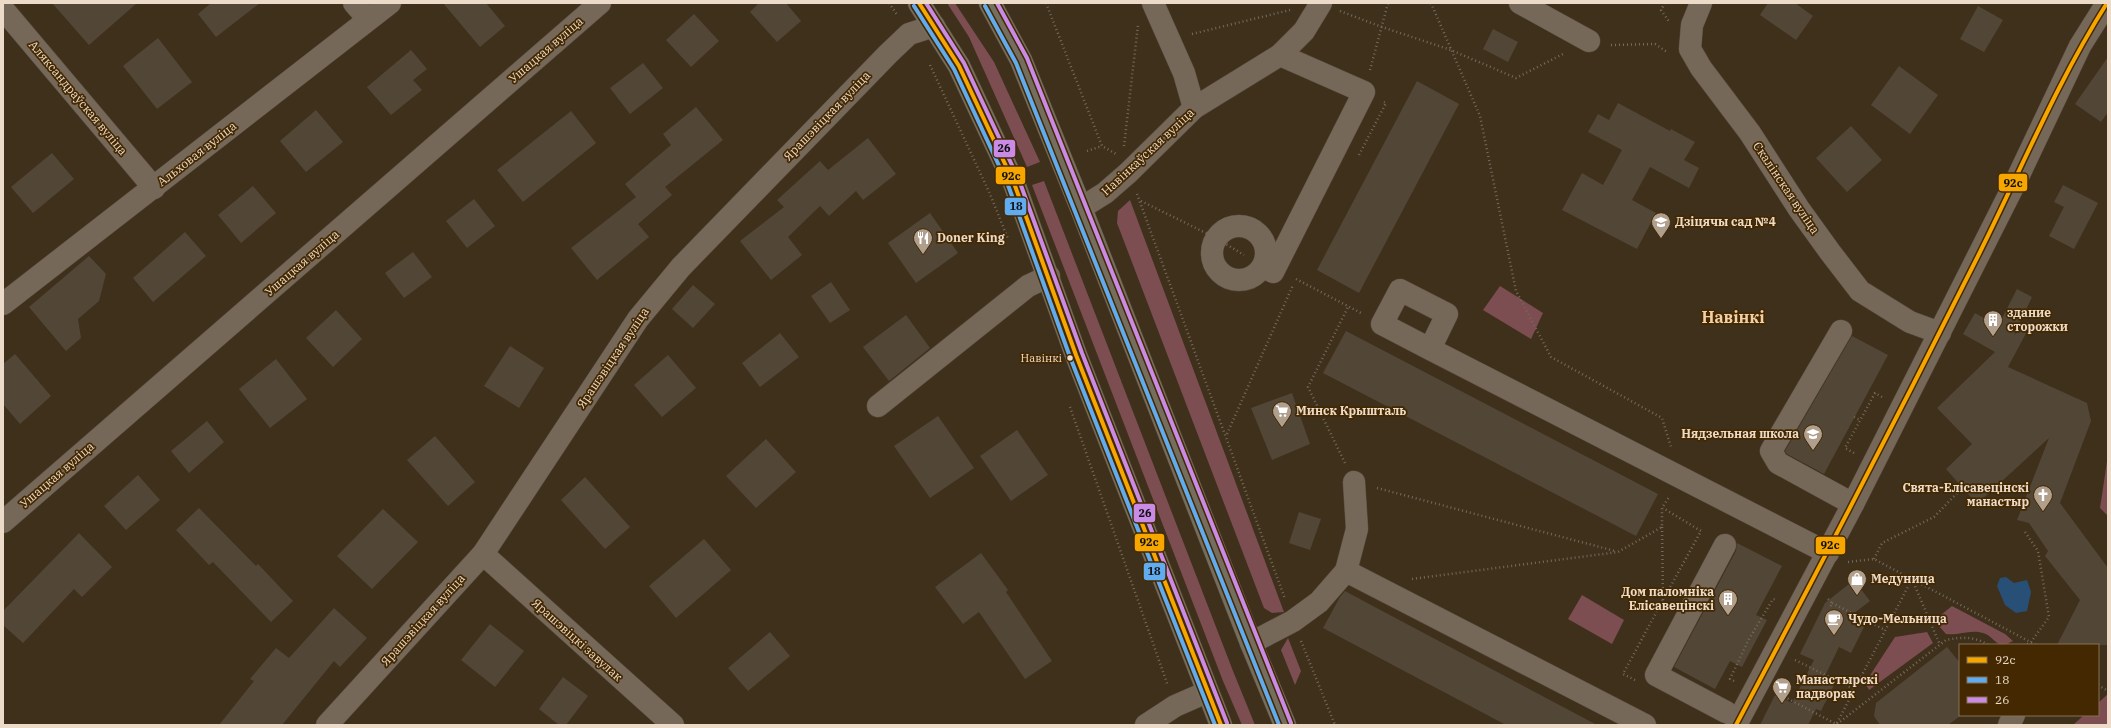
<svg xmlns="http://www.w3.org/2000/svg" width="2111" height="728" font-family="'IBM Plex Serif',serif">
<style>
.green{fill:#7c4d51}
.water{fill:#284f76}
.building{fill:#524636}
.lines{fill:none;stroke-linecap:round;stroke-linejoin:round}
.minor-casing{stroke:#584b3c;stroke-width:23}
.major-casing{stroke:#584b3c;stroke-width:23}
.path{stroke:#756a5c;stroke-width:2.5;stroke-dasharray:1 3;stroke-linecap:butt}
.minor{stroke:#756859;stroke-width:22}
.major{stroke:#756d5d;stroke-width:22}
.bus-1-casing{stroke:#432801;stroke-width:7}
.bus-2-casing{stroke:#432801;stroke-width:7}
.bus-3-casing{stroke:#432801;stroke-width:7}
.bus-1{stroke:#f7a600;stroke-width:4}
.bus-2{stroke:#60acee;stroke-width:4}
.bus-3{stroke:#ca8be6;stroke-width:4}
.bus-dot{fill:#ecdbc8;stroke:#432801;stroke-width:1.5}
.labels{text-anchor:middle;stroke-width:3.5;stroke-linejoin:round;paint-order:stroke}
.bus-label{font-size:11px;fill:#ecdbc8;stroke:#432801;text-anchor:end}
.street-label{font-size:12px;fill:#ecdbc8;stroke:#432801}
.poi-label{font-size:12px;font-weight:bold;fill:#ecdbc8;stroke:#432801;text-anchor:start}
.district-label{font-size:16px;font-weight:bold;fill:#f1cfa7;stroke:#432801}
.line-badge{stroke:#432801;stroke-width:1.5}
.pale-badge-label{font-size:11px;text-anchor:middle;font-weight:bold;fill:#111}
</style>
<rect width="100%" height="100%" fill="#3f301c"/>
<g class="green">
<path d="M947 3H955L994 62 1040 162 1027 167 969 37Z"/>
<path d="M1044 181 1233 671 1255 725H1242L1223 681 1032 185Z"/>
<path d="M1130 200 1284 612 1272 613 1264 608 1117 223 1118 211Z"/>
<path d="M1500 286 1543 313 1531 339 1483 310Z"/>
<path d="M2108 455V516L2100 508Z"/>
<path d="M1582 595 1624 620 1612 644 1568 619Z"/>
<path d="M1952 606 2005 634 2013 641C1996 651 1996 637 1983 633 1969 629 1959 636 1946 634L1938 625 1937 618Z"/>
<path d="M1927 632 1933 643 1869 690 1865 683 1895 637Z"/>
<path d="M1288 638 1301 671 1295 685 1281 650Z"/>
<path d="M2108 694V725H2073L2084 715H2098V703Z"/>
</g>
<path class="water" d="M2006 577 2014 583 2027 580 2031 592 2027 611 2016 613 2005 605 1997 586 2000 578Z"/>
<g class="building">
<path d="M52 3H137L89 45Z"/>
<path d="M211 3H260L216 37 198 14Z"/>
<path d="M443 3H486L505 26 480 47Z"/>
<path d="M759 3H786L801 21 777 42 750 12Z"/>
<path d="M1768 3H1795L1813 16 1796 40 1760 15Z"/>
<path d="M1978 6 2003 20 1984 52 1960 39Z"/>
<path d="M694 14 719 41 691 67 666 40Z"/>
<path d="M1493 29 1518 42 1508 62 1483 49Z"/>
<path d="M158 38 192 82 157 109 123 66Z"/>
<path d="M411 50 427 69 413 80 422 90 391 115 367 87Z"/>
<path d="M2108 57V112L2101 122 2075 104Z"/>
<path d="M643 63 663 88 630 114 610 88Z"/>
<path d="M1899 66 1938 95 1910 134 1871 105Z"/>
<path d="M1417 81 1459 104 1359 293 1317 270Z"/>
<path d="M1618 103 1670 131 1671 129 1695 142 1684 160 1699 168 1689 188 1650 167 1632 200 1656 213 1637 249 1562 210 1582 173 1603 185 1622 150 1588 132 1598 114 1609 120Z"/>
<path d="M696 107 723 140 665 187 672 195 638 224 649 237 597 280 571 248 636 197 625 184 671 145 663 134Z"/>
<path d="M316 110 343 142 306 172 280 141Z"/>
<path d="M571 111 596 143 523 202 497 170Z"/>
<path d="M1851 126 1882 160 1847 192 1816 158Z"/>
<path d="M868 138 896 174 863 200 856 191 829 216 820 206 788 237 802 255 771 280 740 241 784 207 777 200 820 161 828 170Z"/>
<path d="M52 153 74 179 33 213 11 187Z"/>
<path d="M2063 185 2098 203 2074 249 2049 236 2064 207 2054 202Z"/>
<path d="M253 186 276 213 241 243 218 215Z"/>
<path d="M474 199 495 226 467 248 446 221Z"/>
<path d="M930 213 958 253 916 283 888 243Z"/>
<path d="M185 232 206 256 153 302 133 278Z"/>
<path d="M413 252 432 277 404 298 385 273Z"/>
<path d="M89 256 106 274 99 301 78 319 81 338 66 351 29 307Z"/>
<path d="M831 282 850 310 830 323 811 296Z"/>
<path d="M693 285 715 304 693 328 672 309Z"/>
<path d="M2017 289 2032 297 2014 335 2028 322 2031 324 2008 367 2087 403 2091 421 2060 503 2108 568V645H2057L2080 600 2045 556 2048 551 2029 523 2017 520 2049 438 1977 504 1946 469 1972 444 1937 408 1995 352 1963 334 1975 313 1998 326Z"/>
<path d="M336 310 362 339 333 367 306 338Z"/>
<path d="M906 315 930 348 889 381 863 347Z"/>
<path d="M1346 331 1658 494 1636 536 1323 373Z"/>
<path d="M780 333 799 357 760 387 742 363Z"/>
<path d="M1852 336 1888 355 1824 474 1787 454 1785 451Z"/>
<path d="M510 346 544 368 519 408 484 386Z"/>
<path d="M15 354 51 396 20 424 3 404V364Z"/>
<path d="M668 355 696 388 662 417 634 385Z"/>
<path d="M276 359 307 399 270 428 239 389Z"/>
<path d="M1292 393 1310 444 1272 460 1251 408Z"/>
<path d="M938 416 974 468 930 498 894 446Z"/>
<path d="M207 421 224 442 189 473 171 451Z"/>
<path d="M1017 430 1048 475 1011 501 980 456Z"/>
<path d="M435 436 475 482 448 506 407 460Z"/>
<path d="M766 439 796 472 756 508 726 476Z"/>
<path d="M138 475 160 500 126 530 104 506Z"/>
<path d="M585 477 630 527 605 549 561 500Z"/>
<path d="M199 508 256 566 258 564 293 601 271 622 213 562 209 565 176 530Z"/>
<path d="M383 509 418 542 372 589 337 556Z"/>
<path d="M1299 512 1321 519 1310 550 1289 543Z"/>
<path d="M79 533 112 567 82 597 74 589 23 643 3 625V611Z"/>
<path d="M704 539 731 570 676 618 649 586Z"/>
<path d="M1737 543 1782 566 1756 615 1767 620 1742 667 1730 661 1715 689 1674 667 1736 551Z"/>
<path d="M981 553 1008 590 1006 592 1052 661 1025 679 979 612 963 624 935 587Z"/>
<path d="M1854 580 1870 601 1849 617 1865 625 1851 653 1839 647 1823 680 1834 685 1821 711 1816 709 1808 725H1760L1775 695 1792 703 1814 660 1800 654 1825 603Z"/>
<path d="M1345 591 1371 605 1597 725H1506L1323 628 1340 597Z"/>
<path d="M334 608 367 638 340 667 334 661 282 725H219L254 681 250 679 276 648 289 658Z"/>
<path d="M490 624 524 651 495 687 461 660Z"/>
<path d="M770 632 790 656 748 691 728 668Z"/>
<path d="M1947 647 1960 663V716L1948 725H1880L1874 716 1876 703Z"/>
<path d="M563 677 588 696 566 725H559L539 709Z"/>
</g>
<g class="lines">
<defs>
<g id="minor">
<path d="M354 3 368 19"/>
<path d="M1153 3 1184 73 1194 108"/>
<path d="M1520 3 1589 41"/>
<path d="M1701 3 1692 25 1690 49 1701 68 1750 133 1799 209 1830 252 1860 291 1910 322 1940 333"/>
<path d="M3 9 154 188"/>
<path d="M1081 208 1105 193 1128 173 1194 108 1280 55 1304 31 1321 3"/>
<circle cx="1239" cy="253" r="27"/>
<path d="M1263 266 1273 272 1364 92 1280 55"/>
<path d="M3 304 390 3"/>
<path d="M1841 331 1771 451 1778 463 1853 504"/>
<path d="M1430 349 1447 314 1400 290 1382 324 1430 349 1828 553"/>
<path d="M878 406 1028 286 1049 276"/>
<path d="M3 522 600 3"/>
<path d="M1725 545 1656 675 1726 712"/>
<path d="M483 554 673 725"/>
<path d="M1346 571 1645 725"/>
<path d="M1251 643 1293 621 1319 602 1346 571 1357 529 1354 482"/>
<path d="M327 725 483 554 638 319 681 267 888 54 909 34 934 26"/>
<path d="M1146 725 1175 706 1207 692"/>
<path d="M1736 725 1853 504 2016 181 2080 46 2107 3"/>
<path d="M2009 725 2014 715"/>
</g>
<g id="major">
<path d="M919 3 959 66 1014 183 1076 355 1221 725"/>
<path d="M990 3 1021 60 1081 208 1251 643 1285 725"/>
</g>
</defs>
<use href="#minor" class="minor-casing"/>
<use href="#major" class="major-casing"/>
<g class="path">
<path d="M889 3 898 16"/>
<path d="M1046 3 1102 146 1116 154"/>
<path d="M1431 3 1480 116 1516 291 1551 357 1662 418 1671 447"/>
<path d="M1665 3 1661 10 1670 23"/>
<path d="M1340 11 1382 27 1451 50 1516 78 1565 53"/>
<path d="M1192 34 1290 10"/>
<path d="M1611 45 1655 44 1667 52"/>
<path d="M930 65 990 194 1008 239"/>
<path d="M1370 70 1388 3"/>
<path d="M1124 146 1138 25"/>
<path d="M1087 151 1102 146"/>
<path d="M1359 155 1386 103 1384 102"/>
<path d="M1137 194 1285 599"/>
<path d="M1141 201 1216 238 1244 255"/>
<path d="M1296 279 1363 314"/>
<path d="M1070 407 1168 686"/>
<path d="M1854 417 1860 420"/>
<path d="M1227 434 1293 285"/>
<path d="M1854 453 1845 448 1875 393 1882 397"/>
<path d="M1345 463 1308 387 1348 307"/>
<path d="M1377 488 1615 551"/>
<path d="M1662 527 1663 600 1701 531 1663 508"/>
<path d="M2025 532 2038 551 2049 617 2031 642 2026 645"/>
<path d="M1874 559 1882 543 1934 517 1962 488"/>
<path d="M1848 562 1874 559 2036 645"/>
<path d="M1412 579 1618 552 1662 527V508L1669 497"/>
<path d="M1912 579 1940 645"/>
<path d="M1828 599 1832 603 1830 608"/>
<path d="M1832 603 1885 630"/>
<path d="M1301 641 1335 725"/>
<path d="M1795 660 1854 689"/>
<path d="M1635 680 1623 674 1663 600"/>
<path d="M1734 681 1730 679 1749 639 1773 599 1777 600"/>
<path d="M2098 685 2108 691"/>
<path d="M1777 693 1838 725"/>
<path d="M1837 723 1912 579"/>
<path d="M1837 724 1946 640C1961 637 1975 636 1988 645"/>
</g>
<use href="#minor" class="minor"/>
<use href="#major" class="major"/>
<defs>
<g id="bus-1">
<path d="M919 3 959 66 1014 183 1076 355 1221 725"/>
<path d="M1736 725C1819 569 1900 412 1979 254 2021 170 2057 82 2107 3"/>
</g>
<g id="bus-2">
<path d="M914 6 954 69 1008 185 1070 357 1215 725"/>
<path d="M985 6 1016 63 1279 725"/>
</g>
<g id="bus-3">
<path d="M926 3 964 63 1019 180 1082 353 1227 723"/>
<path d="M997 3 1027 58 1291 723"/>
</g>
</defs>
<use href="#bus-1" class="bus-1-casing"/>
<use href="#bus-2" class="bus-2-casing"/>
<use href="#bus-3" class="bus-3-casing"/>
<use href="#bus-1" class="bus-1"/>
<use href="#bus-2" class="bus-2"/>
<use href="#bus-3" class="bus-3"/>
</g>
<defs>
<symbol id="school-pin" viewBox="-11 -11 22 30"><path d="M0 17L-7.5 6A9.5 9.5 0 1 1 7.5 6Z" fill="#af9f8c" stroke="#432801"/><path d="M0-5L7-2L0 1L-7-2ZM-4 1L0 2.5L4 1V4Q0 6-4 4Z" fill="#fff"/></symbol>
<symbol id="restaurant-pin" viewBox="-11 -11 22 30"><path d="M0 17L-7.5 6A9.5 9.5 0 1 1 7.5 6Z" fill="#af9f8c" stroke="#432801"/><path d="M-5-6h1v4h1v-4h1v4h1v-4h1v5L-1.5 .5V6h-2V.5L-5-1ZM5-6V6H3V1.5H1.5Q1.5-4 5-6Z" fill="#fff"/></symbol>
<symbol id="building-pin" viewBox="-11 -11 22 30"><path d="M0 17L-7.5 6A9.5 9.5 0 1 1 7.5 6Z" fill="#af9f8c" stroke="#432801"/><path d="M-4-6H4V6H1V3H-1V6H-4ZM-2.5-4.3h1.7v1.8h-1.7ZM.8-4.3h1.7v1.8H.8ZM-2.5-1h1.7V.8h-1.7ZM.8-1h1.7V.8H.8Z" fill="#fff"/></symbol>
<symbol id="supermarket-pin" viewBox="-11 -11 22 30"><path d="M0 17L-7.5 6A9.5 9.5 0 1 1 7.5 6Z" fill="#af9f8c" stroke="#432801"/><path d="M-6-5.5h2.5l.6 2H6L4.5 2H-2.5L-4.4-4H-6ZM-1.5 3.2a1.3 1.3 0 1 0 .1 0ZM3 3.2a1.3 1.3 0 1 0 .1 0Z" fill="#fff"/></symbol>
<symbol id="church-pin" viewBox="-11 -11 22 30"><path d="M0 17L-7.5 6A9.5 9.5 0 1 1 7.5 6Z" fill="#af9f8c" stroke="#432801"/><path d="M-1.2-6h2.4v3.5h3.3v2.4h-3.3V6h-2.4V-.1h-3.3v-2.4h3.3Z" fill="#fff"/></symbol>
<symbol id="shop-pin" viewBox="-11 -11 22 30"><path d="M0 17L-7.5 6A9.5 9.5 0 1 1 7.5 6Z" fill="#af9f8c" stroke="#432801"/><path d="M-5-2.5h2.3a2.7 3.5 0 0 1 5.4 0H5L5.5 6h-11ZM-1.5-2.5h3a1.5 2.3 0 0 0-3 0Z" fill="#fff"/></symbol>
<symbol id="cafe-pin" viewBox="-11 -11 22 30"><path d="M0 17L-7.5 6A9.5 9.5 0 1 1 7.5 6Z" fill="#af9f8c" stroke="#432801"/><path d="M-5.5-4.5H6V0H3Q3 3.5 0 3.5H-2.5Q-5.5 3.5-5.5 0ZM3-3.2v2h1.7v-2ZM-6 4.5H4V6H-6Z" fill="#fff"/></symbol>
</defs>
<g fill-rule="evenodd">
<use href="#school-pin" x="1650" y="211" width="22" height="30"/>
<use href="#restaurant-pin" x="912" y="227" width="22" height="30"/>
<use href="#building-pin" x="1982" y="309" width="22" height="30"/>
<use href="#supermarket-pin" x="1271" y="400" width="22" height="30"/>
<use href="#school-pin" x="1802" y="423" width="22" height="30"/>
<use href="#church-pin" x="2032" y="484" width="22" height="30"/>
<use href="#shop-pin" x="1846" y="568" width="22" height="30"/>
<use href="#building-pin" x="1717" y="588" width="22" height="30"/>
<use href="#cafe-pin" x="1823" y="608" width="22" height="30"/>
<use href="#supermarket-pin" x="1771" y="676" width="22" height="30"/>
</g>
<circle class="bus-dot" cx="1070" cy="358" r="3.5"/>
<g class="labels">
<g class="bus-label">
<text x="1062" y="362">Навінкі</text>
</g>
<g class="street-label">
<text transform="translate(546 50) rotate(-41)" y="4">Ушацкая вуліца</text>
<text transform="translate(78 98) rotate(50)" y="4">Аляксандраўская вуліца</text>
<text transform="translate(827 116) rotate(-46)" y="4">Ярашэвіцкая вуліца</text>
<text transform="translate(1148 152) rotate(-43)" y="4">Навінкаўская вуліца</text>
<text transform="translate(197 154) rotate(-38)" y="4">Альховая вуліца</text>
<text transform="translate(1786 188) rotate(56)" y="4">Скалінская вуліца</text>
<text transform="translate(302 263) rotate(-41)" y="4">Ушацкая вуліца</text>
<text transform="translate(613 358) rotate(-56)" y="4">Ярашэвіцкая вуліца</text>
<text transform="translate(57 475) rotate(-41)" y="4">Ушацкая вуліца</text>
<text transform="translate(423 620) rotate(-48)" y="4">Ярашэвіцкая вуліца</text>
<text transform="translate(577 640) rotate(42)" y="4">Ярашэвіцкі завулак</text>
</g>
<g class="poi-label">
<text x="1675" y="226">Дзіцячы сад №4</text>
<text x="937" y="242">Doner King</text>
<text x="2007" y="317">здание<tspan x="2007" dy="14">сторожки</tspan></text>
<text x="1296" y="415">Минск Крышталь</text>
<text x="1799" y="438" text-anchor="end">Нядзельная школа</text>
<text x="2029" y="492" text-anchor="end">Свята-Елісавецінскі<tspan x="2029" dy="14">манастыр</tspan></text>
<text x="1871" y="583">Медуница</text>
<text x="1714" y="596" text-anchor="end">Дом паломніка<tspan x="1714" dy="14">Елісавецінскі</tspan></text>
<text x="1848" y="623">Чудо-Мельница</text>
<text x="1796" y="684">Манастырскі<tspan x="1796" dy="14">падворак</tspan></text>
</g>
<g class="district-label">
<text x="1733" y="323">Навінкі</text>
</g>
</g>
<g class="line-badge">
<rect x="993" y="139" width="23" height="19" rx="4" fill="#ca8be6"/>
<rect x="995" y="166" width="31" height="19" rx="4" fill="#f7a600"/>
<rect x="1998" y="173" width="30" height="19" rx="4" fill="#f7a600"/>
<rect x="1004" y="197" width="23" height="19" rx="4" fill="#60acee"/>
<rect x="1133" y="503" width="23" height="20" rx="4" fill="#ca8be6"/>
<rect x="1134" y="533" width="31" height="19" rx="4" fill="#f7a600"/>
<rect x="1815" y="536" width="31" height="19" rx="4" fill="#f7a600"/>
<rect x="1143" y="562" width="23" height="19" rx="4" fill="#60acee"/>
</g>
<g class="pale-badge-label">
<text x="1004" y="152">26</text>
<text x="1011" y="180">92с</text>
<text x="2013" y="187">92с</text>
<text x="1016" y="210">18</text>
<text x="1145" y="517">26</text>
<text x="1149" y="546">92с</text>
<text x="1830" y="549">92с</text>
<text x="1154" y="575">18</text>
</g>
<rect width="2111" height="728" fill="none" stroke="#ecdbc8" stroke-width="8"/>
<rect x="1959" y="644" width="140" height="72" fill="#432801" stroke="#877051"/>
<rect x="1967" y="657" width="20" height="6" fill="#f7a600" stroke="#877051"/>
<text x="1995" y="664" font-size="12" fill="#ecdbc8">92с</text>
<rect x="1967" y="677" width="20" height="6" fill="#60acee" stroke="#877051"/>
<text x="1995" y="684" font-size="12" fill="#ecdbc8">18</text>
<rect x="1967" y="697" width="20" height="6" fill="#ca8be6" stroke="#877051"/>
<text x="1995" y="704" font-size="12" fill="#ecdbc8">26</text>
</svg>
